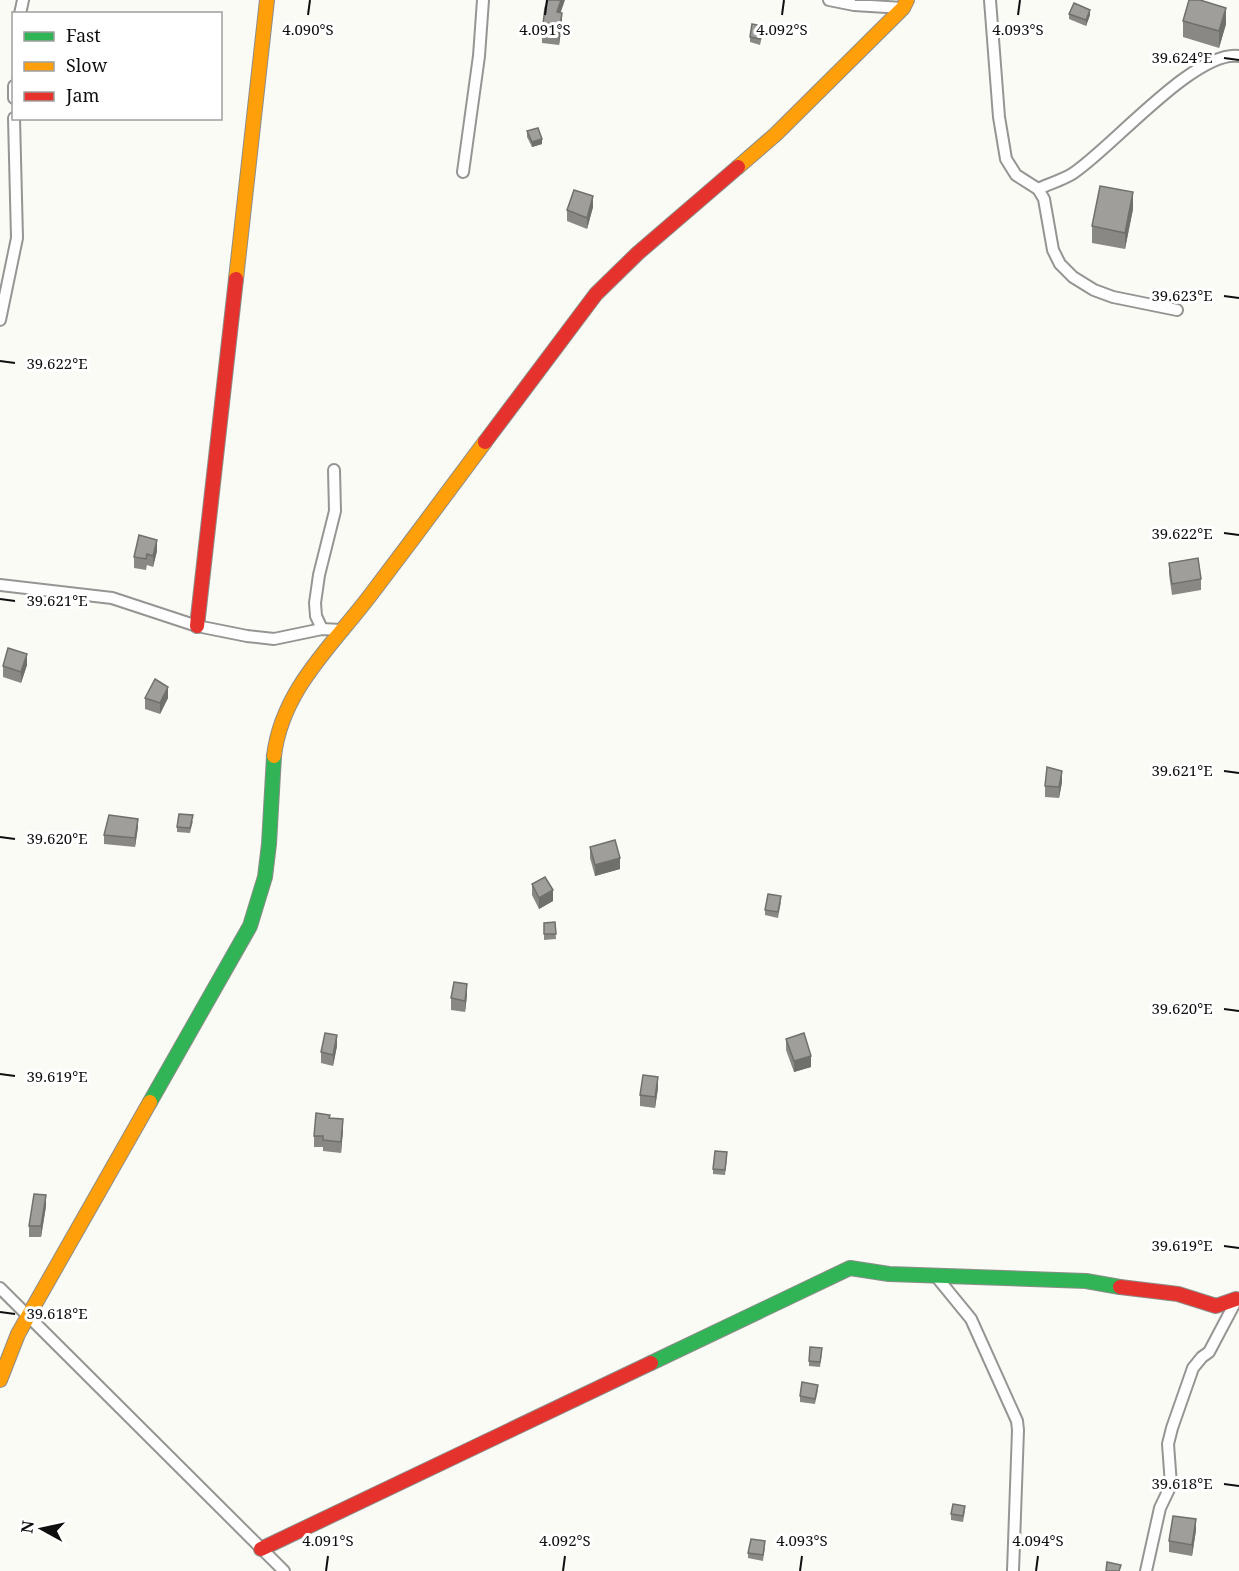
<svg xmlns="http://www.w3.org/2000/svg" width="1239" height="1571" font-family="'Noto Serif',serif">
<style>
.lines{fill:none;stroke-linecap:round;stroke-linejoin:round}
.street-casing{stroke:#959593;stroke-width:14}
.fast-casing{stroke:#8c8c8a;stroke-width:16}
.slow-casing{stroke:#8c8c8a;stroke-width:16}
.jam-casing{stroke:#8c8c8a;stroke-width:16}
.street{stroke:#fefefe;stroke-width:10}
.fast{stroke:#30b455;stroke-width:14}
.slow{stroke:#ff9f0a;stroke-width:14}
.jam{stroke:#e5322d;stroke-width:14}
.wall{fill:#898885}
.shaded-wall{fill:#6f6f6c}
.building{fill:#9f9e9b;stroke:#6f6f6c;stroke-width:1.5}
.ticks{fill:none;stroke:#0f0f0f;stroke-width:2}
.ticks-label{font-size:15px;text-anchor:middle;fill:#0f0f0f;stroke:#fff;stroke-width:6;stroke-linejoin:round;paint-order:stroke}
</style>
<rect width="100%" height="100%" fill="#fbfbf6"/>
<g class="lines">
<defs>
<g id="street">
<path d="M829 0 854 5 903 8"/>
<path d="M990 0 999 117 1006 159 1016 175 1038 189 1044 199 1053 250 1060 264 1073 277 1094 290 1113 297 1177 310"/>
<path d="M20 14 23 0"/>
<path d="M14 86V98"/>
<path d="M463 172 479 56 483 0"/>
<path d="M1038 189C1049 184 1062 180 1072 174 1110 150 1195 49 1239 56"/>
<path d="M0 320 17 238 14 118"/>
<path d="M0 585 112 598 197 626 247 636 274 639 322 629 341 630"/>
<path d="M322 629 316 616 315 603 319 575 335 511 334 470"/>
<path d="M935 1275 971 1319 1017 1421 1018 1430 1013 1571"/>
<path d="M0 1288 284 1571"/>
<path d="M1146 1571 1160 1508 1171 1485 1168 1444 1172 1428 1193 1368 1202 1357 1209 1352 1237 1299"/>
</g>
<g id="fast">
<path d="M150 1102 250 926 265 877 269 844 274 756"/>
<path d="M651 1363 850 1268 889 1274 1086 1281 1120 1287"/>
</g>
<g id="slow">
<path d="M738 167 776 134 903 8 907 0"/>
<path d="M236 279 267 0"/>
<path d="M274 756C282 689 333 645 372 593 410 543 448 492 485 442"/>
<path d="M0 1380 18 1334 150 1102"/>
</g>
<g id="jam">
<path d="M485 442 596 294 638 253 738 167"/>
<path d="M197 626 236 279"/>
<path d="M1120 1287 1178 1294 1216 1306 1236 1299"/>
<path d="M261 1549 651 1363"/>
</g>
</defs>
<use href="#street" class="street-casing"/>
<use href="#fast" class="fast-casing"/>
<use href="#slow" class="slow-casing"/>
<use href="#jam" class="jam-casing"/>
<use href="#street" class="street"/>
<use href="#fast" class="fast"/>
<use href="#slow" class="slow"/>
<use href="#jam" class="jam"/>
</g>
<g class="wall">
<path d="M560 12 562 24 559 45 542 43V32Z"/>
<path d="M1069 14 1090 15 1086 26 1069 19Z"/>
<path d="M1183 21 1226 24 1219 48 1183 37Z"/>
<path d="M763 32 760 45 750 42V37Z"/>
<path d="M527 131 542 144 532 147 527 137Z"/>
<path d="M593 207 587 229 567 221V210Z"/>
<path d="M1133 209 1125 249 1092 243V226Z"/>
<path d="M157 551 153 567 147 565 146 570 134 568V557Z"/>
<path d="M1169 563 1201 579V590L1172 595 1169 574Z"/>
<path d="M27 665 21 683 3 677V666Z"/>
<path d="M145 698H168L160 714 145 709Z"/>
<path d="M1062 782 1059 798 1045 797V786Z"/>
<path d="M193 821 190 833 177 832V827Z"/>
<path d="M138 827 135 847 104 844V835Z"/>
<path d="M590 847 620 869 595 876 590 858Z"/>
<path d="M532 884 553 901 539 909 532 895Z"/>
<path d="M781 902 778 918 765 915V910Z"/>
<path d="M555 922 556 939 544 940V923Z"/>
<path d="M467 995 465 1012 451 1010V998Z"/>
<path d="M786 1039 811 1067 794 1072 786 1050Z"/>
<path d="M337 1046 333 1066 321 1063V1052Z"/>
<path d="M658 1088 655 1108 640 1106V1095Z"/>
<path d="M330 1118 343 1130 341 1153 323 1151V1147H314V1136Z"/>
<path d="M727 1158 725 1175 713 1174V1169Z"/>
<path d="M46 1206 41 1237H29V1226Z"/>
<path d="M822 1353 820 1367 809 1366V1361Z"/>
<path d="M818 1390 815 1404 800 1402V1396Z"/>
<path d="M965 1511 963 1522 951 1520V1514Z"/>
<path d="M1196 1530 1192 1556 1169 1552V1541Z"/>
<path d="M765 1547 763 1561 748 1558V1553Z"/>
</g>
<g class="shaded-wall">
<path d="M561 0H565L557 23V12Z"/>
<path d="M1226 8V24L1219 48V31Z"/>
<path d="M1090 10V15L1086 26V20Z"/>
<path d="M562 13V24L559 45V34Z"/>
<path d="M542 139V144L532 147V142Z"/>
<path d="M1133 192V209L1125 249V233Z"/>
<path d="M593 196V207L587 229V218Z"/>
<path d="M157 540V551L153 567V556Z"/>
<path d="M27 654V665L21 683V672Z"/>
<path d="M168 687V698L160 714V703Z"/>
<path d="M1062 771V782L1059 798V787Z"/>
<path d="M138 819V827L135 847V838Z"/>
<path d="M620 858V869L595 876V865Z"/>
<path d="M553 890V901L539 909V898Z"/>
<path d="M467 984V995L465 1012V1001Z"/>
<path d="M337 1035V1046L333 1066V1055Z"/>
<path d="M811 1056V1067L794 1072V1061Z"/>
<path d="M658 1077V1088L655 1108V1097Z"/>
<path d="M343 1119V1130L341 1153V1142Z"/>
<path d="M46 1195V1206L41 1237V1226Z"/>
<path d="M1196 1519V1530L1192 1556V1545Z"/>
</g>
<g class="building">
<path d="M548 0H561L557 12 562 13 559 34 542 32 545 8Z"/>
<path d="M1189 0H1200L1226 8 1219 31 1183 21Z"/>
<path d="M1074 3 1090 10 1086 20 1069 14Z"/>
<path d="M752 24 763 26 760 39 750 37Z"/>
<path d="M538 128 542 139 532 142 527 131Z"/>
<path d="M1100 186 1133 192 1125 233 1092 226Z"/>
<path d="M574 190 593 196 587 218 567 210Z"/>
<path d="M139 535 157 540 153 556 147 554 146 559 134 557Z"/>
<path d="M1198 558 1201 579 1172 584 1169 563Z"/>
<path d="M8 648 27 654 21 672 3 666Z"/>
<path d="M155 679 168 687 160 703 145 698Z"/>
<path d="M1047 767 1062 771 1059 787 1045 786Z"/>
<path d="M179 814 193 815 190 828 177 827Z"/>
<path d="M109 815 138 819 135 838 104 835Z"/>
<path d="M615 840 620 858 595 865 590 847Z"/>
<path d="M545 877 553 890 539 898 532 884Z"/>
<path d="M768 894 781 896 778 912 765 910Z"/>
<path d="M555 922 556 934H544V923Z"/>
<path d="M454 982 467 984 465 1001 451 998Z"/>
<path d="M325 1033 337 1035 333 1055 321 1052Z"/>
<path d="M804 1033 811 1056 794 1061 786 1039Z"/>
<path d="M643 1075 658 1077 655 1097 640 1095Z"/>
<path d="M316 1113 330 1115 329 1118 343 1119 341 1142 323 1140V1136H314Z"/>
<path d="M715 1151 727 1152 725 1170 713 1169Z"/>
<path d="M34 1194 46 1195 41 1226H29Z"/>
<path d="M810 1347 822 1348 820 1362 809 1361Z"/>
<path d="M802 1382 818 1385 815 1399 800 1396Z"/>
<path d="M953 1504 965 1506 963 1516 951 1514Z"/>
<path d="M1173 1516 1196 1519 1192 1545 1169 1541Z"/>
<path d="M751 1539 765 1541 763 1555 748 1553Z"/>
<path d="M1107 1562 1121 1565 1119 1571H1106Z"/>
</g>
<path class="ticks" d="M308 15 310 0M545 15 547 0M782 15 784 0M1018 15 1020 0M1224 58 1239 60M1224 296 1239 298M0 361 15 363M1224 533 1239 535M0 599 15 601M1224 771 1239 773M0 837 15 839M1224 1009 1239 1011M0 1074 15 1076M1224 1246 1239 1248M0 1312 15 1314M1224 1484 1239 1486M326 1571 328 1556M563 1571 565 1556M800 1571 802 1556M1036 1571 1038 1556"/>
<g class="ticks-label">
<text x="308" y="35">4.090°S</text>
<text x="545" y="35">4.091°S</text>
<text x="782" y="35">4.092°S</text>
<text x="1018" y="35">4.093°S</text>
<text x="1182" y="63">39.624°E</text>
<text x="1182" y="301">39.623°E</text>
<text x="57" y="369">39.622°E</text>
<text x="1182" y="539">39.622°E</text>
<text x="57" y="606">39.621°E</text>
<text x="1182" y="776">39.621°E</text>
<text x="57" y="844">39.620°E</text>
<text x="1182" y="1014">39.620°E</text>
<text x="57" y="1082">39.619°E</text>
<text x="1182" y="1251">39.619°E</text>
<text x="57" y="1319">39.618°E</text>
<text x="1182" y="1489">39.618°E</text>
<text x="328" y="1546">4.091°S</text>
<text x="565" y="1546">4.092°S</text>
<text x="802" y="1546">4.093°S</text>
<text x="1038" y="1546">4.094°S</text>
</g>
<rect x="12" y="12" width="210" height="108" fill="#ffffff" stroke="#9f9f9f" stroke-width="1.5"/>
<rect x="24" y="32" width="30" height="9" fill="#30b455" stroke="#9f9f9f" stroke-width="1.5"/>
<text x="66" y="42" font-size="18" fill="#0f0f0f">Fast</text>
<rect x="24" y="62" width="30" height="9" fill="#ff9f0a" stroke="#9f9f9f" stroke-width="1.5"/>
<text x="66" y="72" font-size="18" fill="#0f0f0f">Slow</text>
<rect x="24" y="92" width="30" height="9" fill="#e5322d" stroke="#9f9f9f" stroke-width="1.5"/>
<text x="66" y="102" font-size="18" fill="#0f0f0f">Jam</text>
<g transform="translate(42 1529) rotate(278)" stroke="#ffffff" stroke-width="4.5" paint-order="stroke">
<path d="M0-4.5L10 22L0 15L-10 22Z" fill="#0f0f0f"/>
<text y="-9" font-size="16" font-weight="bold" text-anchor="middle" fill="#0f0f0f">N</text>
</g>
</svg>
